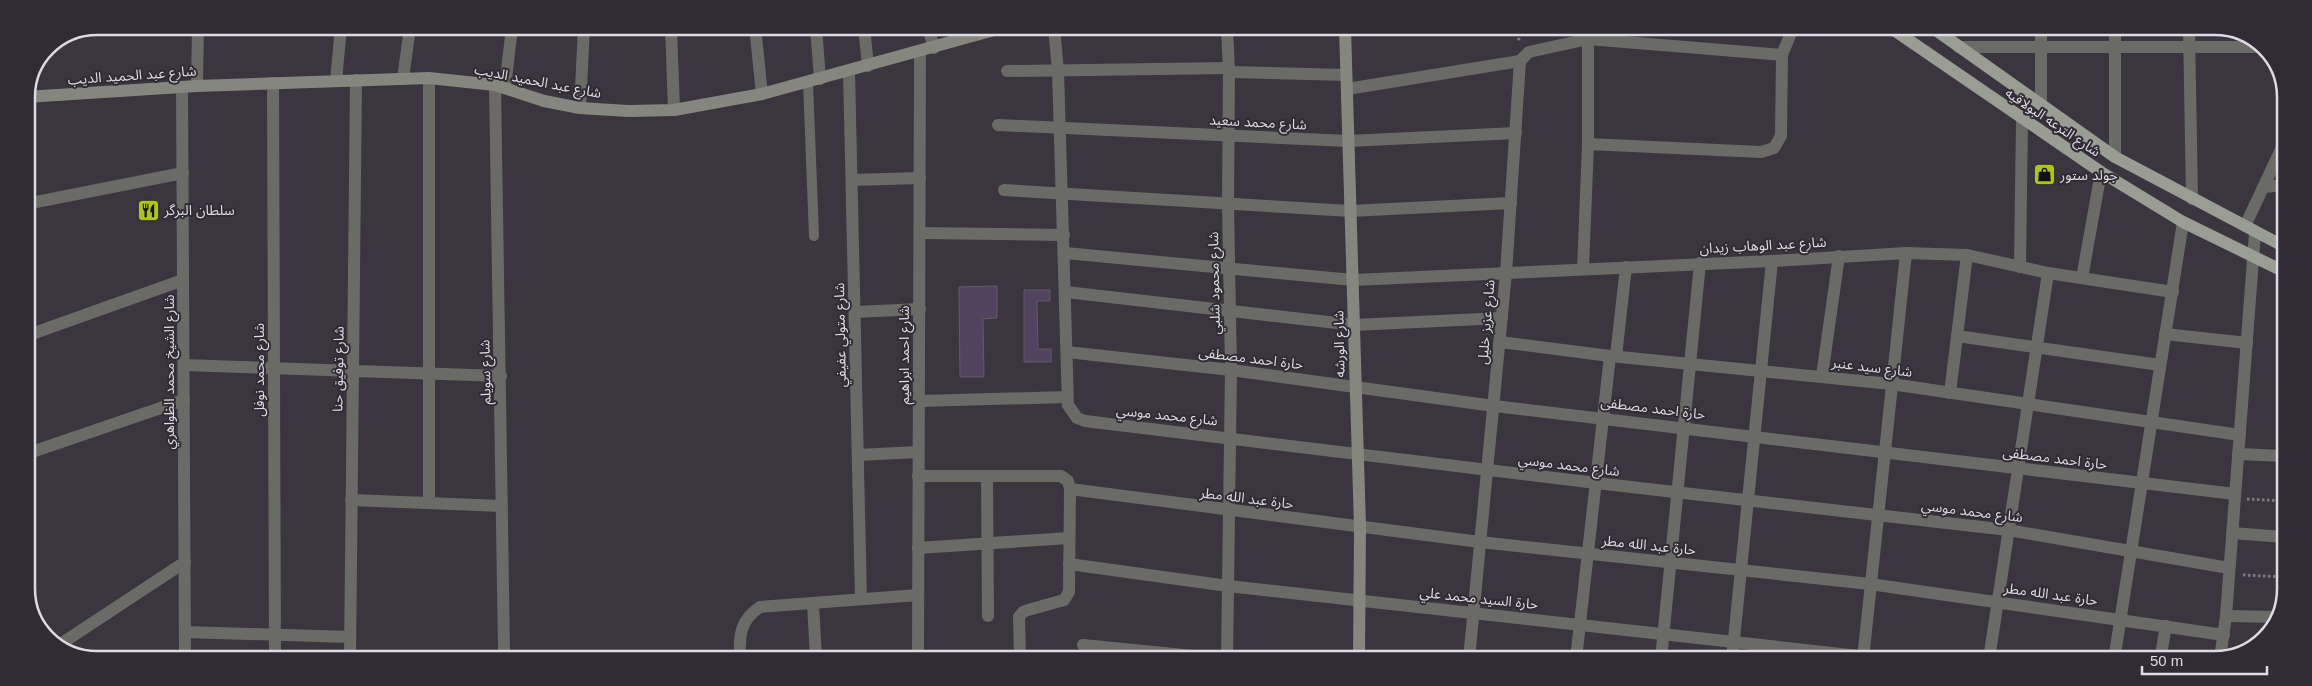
<svg xmlns="http://www.w3.org/2000/svg" width="2312" height="686" font-family="Arial,'Noto Sans Arabic',sans-serif">
<style>
.building{fill:#52435e;stroke:#625d67}
.lines{fill:none;stroke-linecap:round;stroke-linejoin:round}
.path{stroke:#7c7880;stroke-width:3;stroke-dasharray:2.5 2.5;stroke-linecap:butt}
.lane{stroke:#6a6b66;stroke-width:10}
.street{stroke:#6a6b66;stroke-width:12}
.secondary{stroke:#85877f;stroke-width:12}
.primary{stroke:#9a9d93;stroke-width:12}
.labels{text-anchor:middle;stroke-width:4;stroke-linejoin:round;paint-order:stroke}
.street-label{font-size:14px;fill:#dedbe1;stroke:#302b34}
.poi-label{font-size:14px;fill:#dedbe1;stroke:#302b34;text-anchor:start}
.rim{fill:none;stroke:#dedbe1;stroke-width:2.5}
</style>
<rect width="100%" height="100%" fill="#3a353f"/>
<g class="building">
<path d="M997 286V318L983 319 984 377H960L959 287Z"/>
<path d="M1024 290H1050V301H1037L1038 349H1051V362H1024Z"/>
</g>
<g class="lines">
<g class="path">
<path d="M1518 28 1519 42"/>
<path d="M2247 499 2284 501"/>
<path d="M2243 575 2284 577"/>
</g>
<path class="lane" d="M808 82 814 236"/>
<g class="street">
<path d="M671 27 674 110"/>
<path d="M755 27 762 94"/>
<path d="M816 27 820 79"/>
<path d="M864 27 868 66"/>
<path d="M928 27 934 48"/>
<path d="M1054 27 1058 71 1068 405 1077 418 1085 421 1596 483 2008 530 2229 568"/>
<path d="M1227 27 1229 72 1228 204 1231 370 1227 659"/>
<path d="M2041 28V105"/>
<path d="M2115 28V157"/>
<path d="M2189 29 2192 199"/>
<path d="M641 30 671 28"/>
<path d="M1959 47H2263"/>
<path d="M849 71 861 599"/>
<path d="M1007 71 1229 68"/>
<path d="M1229 72 1346 75"/>
<path d="M403 79 410 27"/>
<path d="M336 81 341 27"/>
<path d="M273 83 275 658"/>
<path d="M495 85 504 650 506 658"/>
<path d="M197 86 198 26"/>
<path d="M182 87 185 658"/>
<path d="M505 88 512 27"/>
<path d="M1347 89 1520 61"/>
<path d="M580 108 584 27"/>
<path d="M998 125 1348 141 1516 133"/>
<path d="M1588 144 1761 152 1774 148 1781 136 1782 55 1793 28"/>
<path d="M852 180 920 178"/>
<path d="M2264 187 2285 185"/>
<path d="M1004 190 1350 211 1511 203"/>
<path d="M26 204 183 173"/>
<path d="M2245 226 2283 145 2284 128 2281 81"/>
<path d="M920 233 1064 235"/>
<path d="M1065 253 1353 280 1772 261 1906 253 1967 255 2048 273 2173 292"/>
<path d="M2020 267 2022 120"/>
<path d="M1583 269 1588 144V28"/>
<path d="M2082 278 2101 172"/>
<path d="M1066 292 1354 325 1502 318"/>
<path d="M855 312 920 309"/>
<path d="M2165 334 2247 343"/>
<path d="M26 336 183 280"/>
<path d="M1957 336 2160 365"/>
<path d="M1500 342 1610 356 1891 384 2240 435"/>
<path d="M1067 352 1231 370 1494 406 2235 494"/>
<path d="M1616 356 1626 267"/>
<path d="M184 365 501 376"/>
<path d="M1822 376 1839 256"/>
<path d="M1950 393 1967 255"/>
<path d="M919 401 1067 397"/>
<path d="M26 454 184 400"/>
<path d="M2238 454 2284 456"/>
<path d="M858 455 918 452"/>
<path d="M918 476H1061L1068 481 1070 489 1069 592 1064 600 1028 610 1023 612 1019 617 1020 658"/>
<path d="M987 476 988 616"/>
<path d="M1070 489 1480 542 1870 584 2224 635"/>
<path d="M351 500 502 506"/>
<path d="M429 503V78"/>
<path d="M2232 533 2284 537"/>
<path d="M918 548 1069 538"/>
<path d="M1069 564 1228 586 1887 659"/>
<path d="M813 604 816 658"/>
<path d="M2226 616 2277 617"/>
<path d="M185 632 350 637"/>
<path d="M59 645 185 562"/>
<path d="M1083 645 1224 659"/>
<path d="M350 658 356 80"/>
<path d="M740 658C739 636 740 620 760 607L918 595"/>
<path d="M918 658 920 52"/>
<path d="M2220 658 2226 616 2255 233"/>
<path d="M1469 659 1506 273 1520 61 1529 52 1588 39 1782 55"/>
<path d="M1576 659 1610 356"/>
<path d="M1661 659 1700 263"/>
<path d="M1732 659 1772 261"/>
<path d="M1863 659 1906 253"/>
<path d="M1989 659 2048 273"/>
<path d="M2114 660 2183 222"/>
<path d="M2160 660 2166 626"/>
</g>
<g class="secondary">
<path d="M1345 28 1360 527 1359 659"/>
<path d="M26 97 197 86 429 78 495 85 544 101 580 108 628 111 674 110 762 94 1005 27"/>
</g>
<g class="primary">
<path d="M1891 28 2101 172 2183 222 2285 272"/>
<path d="M1933 28 2115 157 2285 247"/>
</g>
</g>
<defs>
<symbol id="shop-square" viewBox="-11 -11 22 22"><rect x="-9" y="-9" width="18" height="18" rx="4" fill="#abc615" stroke="#302b34"/><path d="M-5-2.5h2.3a2.7 3.5 0 0 1 5.4 0H5L5.5 6h-11ZM-1.5-2.5h3a1.5 2.3 0 0 0-3 0Z" fill="#111"/></symbol>
<symbol id="restaurant-square" viewBox="-11 -11 22 22"><rect x="-9" y="-9" width="18" height="18" rx="4" fill="#abc615" stroke="#302b34"/><path d="M-5-6h1v4h1v-4h1v4h1v-4h1v5L-1.5 .5V6h-2V.5L-5-1ZM5-6V6H3V1.5H1.5Q1.5-4 5-6Z" fill="#111"/></symbol>
</defs>
<g fill-rule="evenodd">
<use href="#shop-square" x="2032" y="162" width="25" height="25"/>
<use href="#restaurant-square" x="136" y="198" width="25" height="25"/>
</g>
<g class="labels">
<g class="street-label">
<text transform="translate(132 75) rotate(-4)" y="5">شارع عبد الحميد الديب</text>
<text transform="translate(538 81) rotate(11)" y="5">شارع عبد الحميد الديب</text>
<text transform="translate(1258 122) rotate(3)" y="5">شارع محمد سعيد</text>
<text transform="translate(2053 122) rotate(34)" y="5">شارع الترعه البولاقيه</text>
<text transform="translate(1763 245) rotate(-3)" y="5">شارع عبد الوهاب زيدان</text>
<text transform="translate(1214 283) rotate(-91)" y="5">شارع محمود شلبي</text>
<text transform="translate(1486 322) rotate(-85)" y="5">شارع عزيز خليل</text>
<text transform="translate(840 335) rotate(-91)" y="5">شارع متولي عفيفي</text>
<text transform="translate(1339 344) rotate(-91)" y="5">شارع الورشه</text>
<text transform="translate(904 355) rotate(-90)" y="5">شارع احمد ابراهيم</text>
<text transform="translate(1251 358) rotate(7)" y="5">حارة احمد مصطفى</text>
<text transform="translate(1872 367) rotate(7)" y="5">شارع سيد عنبر</text>
<text transform="translate(338 369) rotate(-89)" y="5">شارع توفيق حنا</text>
<text transform="translate(259 370) rotate(-90)" y="5">شارع محمد نوفل</text>
<text transform="translate(169 372) rotate(-90)" y="5">شارع الشيخ محمد الظواهري</text>
<text transform="translate(485 372) rotate(-91)" y="5">شارع سويلم</text>
<text transform="translate(1653 408) rotate(7)" y="5">حارة احمد مصطفى</text>
<text transform="translate(1167 415) rotate(6)" y="5">شارع محمد موسي</text>
<text transform="translate(2055 458) rotate(7)" y="5">حارة احمد مصطفى</text>
<text transform="translate(1569 465) rotate(7)" y="5">شارع محمد موسي</text>
<text transform="translate(1247 498) rotate(7)" y="5">حارة عبد الله مطر</text>
<text transform="translate(1972 511) rotate(7)" y="5">شارع محمد موسي</text>
<text transform="translate(1649 545) rotate(6)" y="5">حارة عبد الله مطر</text>
<text transform="translate(2051 594) rotate(8)" y="5">حارة عبد الله مطر</text>
<text transform="translate(1479 598) rotate(6)" y="5">حارة السيد محمد علي</text>
</g>
<g class="poi-label">
<text x="2060" y="180">جولد ستور</text>
<text x="164" y="215">سلطان البرگر</text>
</g>
</g>
<path d="M0 0H2312V686H0ZM97 35H2215A62 62 0 0 1 2277 97V589A62 62 0 0 1 2215 651H97A62 62 0 0 1 35 589V97A62 62 0 0 1 97 35Z" fill="#302b34" fill-rule="evenodd"/>
<path class="rim" d="M97 35H2215A62 62 0 0 1 2277 97V589A62 62 0 0 1 2215 651H97A62 62 0 0 1 35 589V97A62 62 0 0 1 97 35Z"/>
<path d="M2142 666v8h125v-8" fill="none" stroke="#dedbe1" stroke-width="2.5"/>
<text x="2150" y="666" font-size="15" fill="#dedbe1" stroke="#302b34" stroke-width="4" paint-order="stroke">50 m</text>
</svg>
